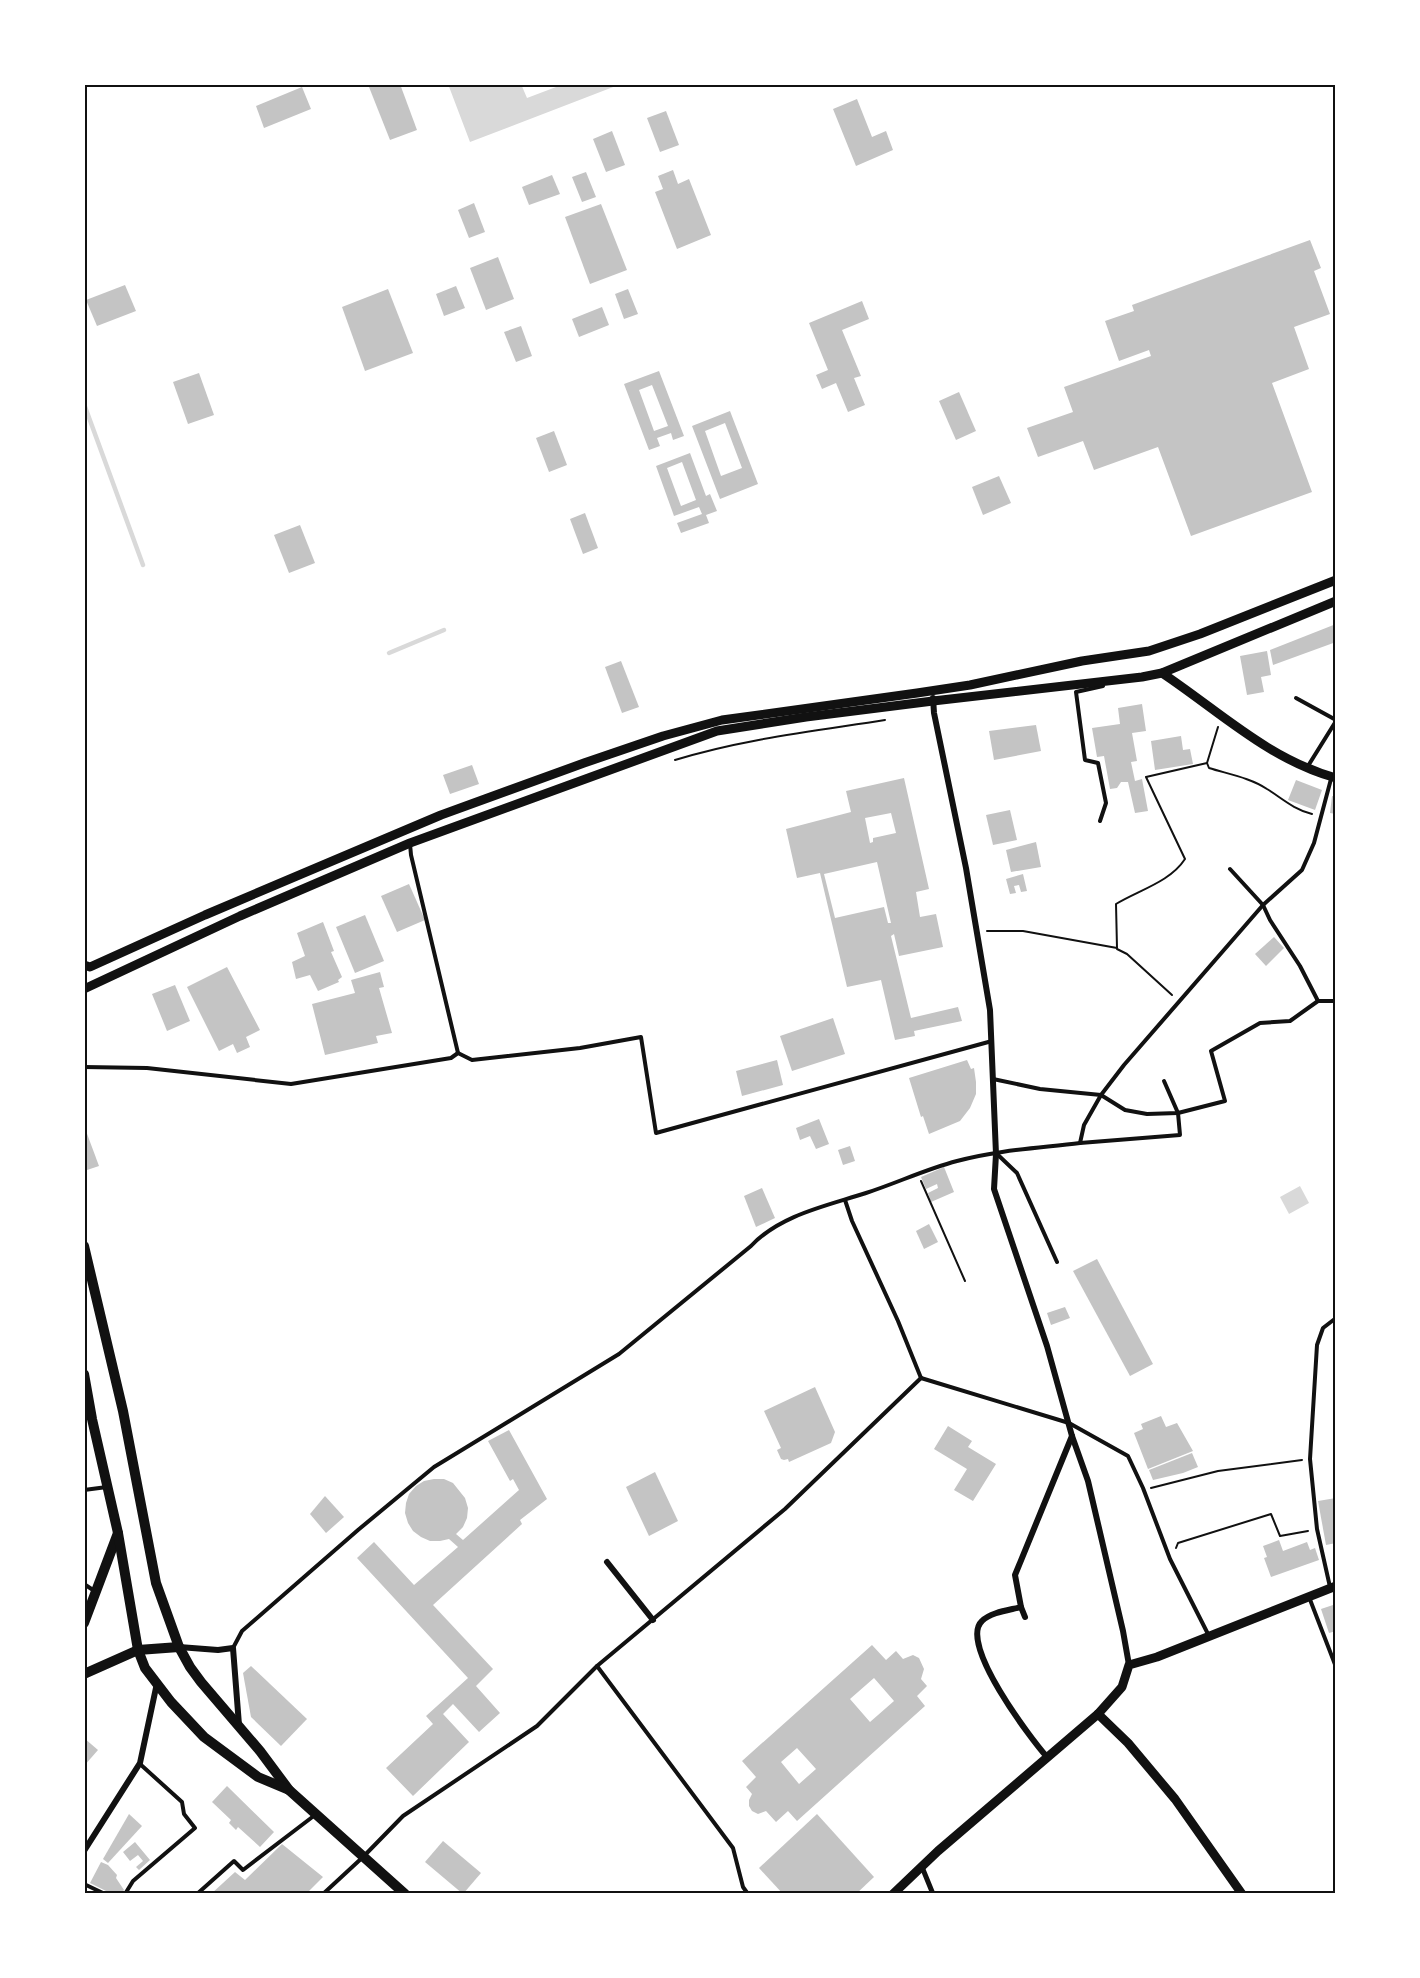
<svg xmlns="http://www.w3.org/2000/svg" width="1420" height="1978" font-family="'PT Sans Narrow',sans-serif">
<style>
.water{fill:#d9d9d9}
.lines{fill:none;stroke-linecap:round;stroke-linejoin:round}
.stream{stroke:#d9d9d9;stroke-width:4.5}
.building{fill:#c4c4c4;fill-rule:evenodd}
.path{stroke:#111;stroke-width:2}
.service{stroke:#111;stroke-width:4}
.pedestrian{stroke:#111;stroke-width:5}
.minor{stroke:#111;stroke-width:6}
.tertiary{stroke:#111;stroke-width:9}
.secondary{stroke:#111;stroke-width:10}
.primary{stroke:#111;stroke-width:10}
.neatline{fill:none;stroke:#111;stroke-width:2}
</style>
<rect width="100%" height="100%" fill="#fff"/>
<g class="water">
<path d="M448 84H521L527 98 564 84H621L470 142Z"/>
<path d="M1300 1186 1309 1203 1289 1214 1280 1197Z"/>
</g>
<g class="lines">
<g class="stream">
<path d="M84 404 143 565"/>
<path d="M389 653 444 630"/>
</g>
</g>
<g class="building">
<path d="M376 84H400L417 130 390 140 369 87Z"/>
<path d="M302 87 311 109 264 128 256 106Z"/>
<path d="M857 99 872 137 886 131 893 150 856 166 833 109Z"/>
<path d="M666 111 679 145 660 152 647 118Z"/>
<path d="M612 131 625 165 606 172 593 139Z"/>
<path d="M673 170 678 184 689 179 711 235 677 249 655 192 663 189 658 176Z"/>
<path d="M586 172 596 197 582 202 572 177Z"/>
<path d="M552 175 560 194 529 205 522 187Z"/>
<path d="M474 203 485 232 469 238 458 210Z"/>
<path d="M601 204 627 270 590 284 565 217Z"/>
<path d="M1310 240 1321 268 1314 271 1330 314 1294 327 1309 369 1272 383 1312 492 1191 536 1158 447 1094 470 1083 441 1038 457 1027 428 1073 412 1064 387 1151 356 1149 350 1119 361 1105 321 1134 311 1132 305Z"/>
<path d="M498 257 514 299 486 310 470 268Z"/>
<path d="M125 285 136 311 97 326 86 300Z"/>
<path d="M456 286 465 308 444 316 436 294Z"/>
<path d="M388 289 413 353 365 371 342 307Z"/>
<path d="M628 289 638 314 624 319 615 294Z"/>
<path d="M862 301 869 319 842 330 861 376 854 378 865 405 848 412 836 383 822 389 816 375 828 370 809 323Z"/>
<path d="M602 307 609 325 579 337 572 319Z"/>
<path d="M521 326 532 356 516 362 504 332Z"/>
<path d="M659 371 684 436 673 440 671 433 657 438 660 446 649 450 624 384ZM652 385 668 426 654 431 639 390Z"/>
<path d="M199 373 214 415 188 424 173 382Z"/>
<path d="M959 392 976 431 956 440 939 401Z"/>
<path d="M730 411 758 484 720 499 692 426ZM725 423 742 468 721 476 705 431Z"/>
<path d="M554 431 567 465 549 472 536 438Z"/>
<path d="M690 453 706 496 710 494 717 511 706 515 709 523 681 533 677 523 702 514 699 507 674 516 656 466ZM682 462 696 500 681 506 667 468Z"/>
<path d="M999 476 1011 503 983 515 972 487Z"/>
<path d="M585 513 598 548 583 554 570 519Z"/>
<path d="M300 525 315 563 289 573 274 535Z"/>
<path d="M1336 624V642L1273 665 1270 650Z"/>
<path d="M1267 651 1271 675 1261 677 1264 692 1247 695 1240 656Z"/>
<path d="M621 661 639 707 622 713 605 667Z"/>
<path d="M1142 704 1146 731 1132 733 1137 761 1131 762 1135 781 1142 779 1148 811 1135 813 1128 782H1121L1117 788 1110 789 1104 756 1097 757 1092 728 1120 724 1118 708Z"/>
<path d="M1036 725 1041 751 994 760 989 731Z"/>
<path d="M1181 736 1183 750 1190 749 1193 764 1155 770 1151 741Z"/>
<path d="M472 765 479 784 450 794 443 775Z"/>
<path d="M904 778 929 889 916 892 920 917 936 914 943 947 899 956 894 934 891 936 911 1018 958 1007 962 1021 914 1031 915 1036 895 1040 881 980 847 987 820 873 797 878 786 829 851 812 846 791ZM891 813 896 833 873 838V842L870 843 865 818ZM877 862 891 923H888L884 907 835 918 824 874Z"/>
<path d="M1296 780 1322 790 1315 810 1288 800Z"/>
<path d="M1332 796 1336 797V814L1330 813Z"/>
<path d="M1010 810 1017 840 993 845 986 815Z"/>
<path d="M1036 842 1041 867 1011 872 1006 850Z"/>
<path d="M1023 874 1027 891 1021 892 1019 885 1014 886 1016 893 1010 894 1006 879Z"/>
<path d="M409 884 425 920 397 932 381 896Z"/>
<path d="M365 915 384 961 355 973 336 927Z"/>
<path d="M323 922 334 951 331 952 342 977 338 980 339 982 318 991 310 975 296 979 292 962 305 956 297 933Z"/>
<path d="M1274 937 1284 948 1266 966 1255 954Z"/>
<path d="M227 967 260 1030 246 1037 250 1047 237 1053 233 1044 219 1051 187 987Z"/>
<path d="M380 972 384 987 379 988 392 1033 376 1036 378 1043 325 1055 312 1004 355 993 351 980Z"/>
<path d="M175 985 190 1021 167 1031 152 994Z"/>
<path d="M833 1018 845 1054 792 1071 780 1036Z"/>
<path d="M777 1060 783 1085 742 1096 736 1071Z"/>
<path d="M967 1060 971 1069 974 1068 976 1082V1094L970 1108 960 1121 929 1134 923 1116 921 1117 909 1078Z"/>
<path d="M819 1119 829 1144 816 1149 810 1136 800 1140 796 1128Z"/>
<path d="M86 1131 99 1166 87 1170 84 1162V1132Z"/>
<path d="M850 1146 855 1161 843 1165 838 1150Z"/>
<path d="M944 1167 954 1192 931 1202 928 1193 938 1188 937 1184 926 1189 921 1177Z"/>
<path d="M762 1188 775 1218 756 1227 744 1196Z"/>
<path d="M929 1224 938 1242 924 1249 916 1231Z"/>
<path d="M1097 1259 1153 1364 1130 1376 1073 1271Z"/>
<path d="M1065 1307 1070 1318 1051 1325 1047 1313Z"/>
<path d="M815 1387 835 1432 831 1443 789 1462 788 1459 784 1460 781 1459 777 1450 781 1448 764 1411Z"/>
<path d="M1161 1416 1166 1427 1177 1423 1193 1451 1148 1469 1134 1433 1143 1429 1141 1424Z"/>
<path d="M948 1426 972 1441 968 1447 996 1464 973 1501 954 1490 967 1469 934 1449Z"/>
<path d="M509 1430 547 1499 520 1520 522 1524 433 1605 493 1669 476 1686 500 1713 479 1732 453 1704 443 1714 469 1742 413 1796 386 1768 433 1724 426 1716 468 1678 357 1558 374 1542 414 1585 458 1547 449 1539 440 1541H430L421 1537 413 1531 408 1523 405 1513 406 1503 409 1494 416 1486 424 1481 434 1479H444L453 1483 465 1498 468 1508 467 1518 463 1527 456 1534 463 1540 519 1490 513 1479 510 1481 488 1441Z"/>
<path d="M1192 1453 1198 1467 1183 1473 1153 1480 1149 1470Z"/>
<path d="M655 1472 678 1521 649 1536 626 1487Z"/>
<path d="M325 1496 344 1517 326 1533 310 1514Z"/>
<path d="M1336 1498V1543L1326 1545 1318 1501Z"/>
<path d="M1279 1540 1283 1551 1307 1542 1310 1550 1315 1548 1319 1560 1271 1577 1264 1558 1267 1557 1263 1546Z"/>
<path d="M1336 1604V1631L1329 1633 1321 1609Z"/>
<path d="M872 1645 886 1660 896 1651 903 1659 913 1655 919 1658 924 1669 921 1679 927 1686 917 1696 925 1706 797 1821 788 1811 776 1822 766 1811 758 1814 752 1811 749 1806V1800L752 1794 746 1787 756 1777 742 1761ZM874 1678 894 1701 870 1722 850 1699ZM797 1748 816 1769 799 1784 781 1762Z"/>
<path d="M251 1666 307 1719 281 1746 251 1717 243 1673Z"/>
<path d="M84 1738 98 1750 84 1766Z"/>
<path d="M227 1786 274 1832 260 1847 238 1827 236 1830 229 1823 231 1820 212 1802Z"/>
<path d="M129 1814 142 1826 108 1863 103 1859Z"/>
<path d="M817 1814 874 1877 856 1894H783L759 1868Z"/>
<path d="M443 1841 481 1873 463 1894 425 1862Z"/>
<path d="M135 1842 150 1860 139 1870 136 1867 143 1861 138 1855 130 1861 123 1852Z"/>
<path d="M282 1844 323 1877 306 1894H211L235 1872 245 1880Z"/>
<path d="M101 1862 108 1865 117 1875 116 1878 124 1890 121 1894H112L90 1883Z"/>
</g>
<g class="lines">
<g class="path">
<path d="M675 760C743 739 815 731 885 720"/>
<path d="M1207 763 1209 768C1228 774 1251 778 1267 789 1283 799 1293 809 1312 814"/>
<path d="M987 931H1023L1117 948 1116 904C1139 890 1170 882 1185 859L1146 777 1207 763 1218 727"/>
<path d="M1117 949 1127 954 1172 995"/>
<path d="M921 1181 965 1281"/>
<path d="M1151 1488 1218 1471 1302 1460"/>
<path d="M1176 1548 1178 1543 1271 1514 1280 1536 1308 1531"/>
</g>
<g class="service">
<path d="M1296 698 1336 720"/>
<path d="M1308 766 1336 721"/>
<path d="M1100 821 1106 803 1098 763 1085 760 1076 692 1103 686"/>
<path d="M410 844 411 855 458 1053"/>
<path d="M1230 869 1263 905 1270 920 1300 966 1318 1001H1336"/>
<path d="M84 1067 147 1068 291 1084 451 1058 458 1053 472 1060 580 1048 641 1037 656 1133 992 1041"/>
<path d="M993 1079 1040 1089 1101 1095 1125 1110 1147 1114 1178 1113 1225 1101 1211 1051 1260 1023 1290 1021 1318 1001"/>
<path d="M1080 1143 1180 1135 1178 1113 1164 1081"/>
<path d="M997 1154 1017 1173 1057 1262"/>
<path d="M845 1200 852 1221 898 1321 921 1378"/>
<path d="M921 1378 1069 1423 1128 1456 1143 1488 1170 1559 1209 1636"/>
<path d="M84 1490 107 1487"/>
<path d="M84 1584 93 1590"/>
<path d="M1330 1587 1317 1529 1310 1459 1317 1345 1323 1328 1336 1318"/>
<path d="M1309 1597 1336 1667"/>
<path d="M233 1648 242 1631 358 1530 434 1467 619 1354 751 1246C780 1215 826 1206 866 1193 897 1183 926 1169 957 1161 997 1150 1040 1148 1080 1143L1084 1125 1101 1095 1124 1065 1263 905 1302 870 1314 843 1331 779"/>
<path d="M597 1666 733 1848 743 1887 748 1894"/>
<path d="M84 1884 105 1894"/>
<path d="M125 1894 133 1881 195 1828 184 1814 182 1802 140 1764"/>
<path d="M197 1894 234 1861 243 1870 315 1815"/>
<path d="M323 1894 363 1857 403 1816 537 1726 597 1666 785 1509 921 1378"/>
</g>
<path class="pedestrian" d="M922 1867 933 1894"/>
<g class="minor">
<path d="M933 698 934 713 966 868 990 1010 996 1154 994 1189 1047 1346 1072 1436 1088 1481 1123 1631 1129 1665"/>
<path d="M607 1562 653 1620"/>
<path d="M1021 1607 1025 1617"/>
<path d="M179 1647 218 1650 233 1648 239 1725"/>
<path d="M1047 1757C1031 1739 958 1643 982 1621 991 1612 1010 1610 1021 1607L1015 1575 1072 1436"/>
<path d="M84 1851 140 1763 157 1683"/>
</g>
<g class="tertiary">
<path d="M1162 673C1219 711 1268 759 1336 778"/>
<path d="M84 965 90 967 205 915 441 815 584 763 663 736 722 720 917 693 970 685 1082 661 1149 651 1200 634 1336 580"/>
<path d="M84 989 240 916 410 843 717 731 806 717 933 701 1142 677 1162 673 1336 601"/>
<path d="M1098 1714 1128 1743 1175 1799 1242 1894"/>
<path d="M893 1894 938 1851 1098 1714 1122 1687 1129 1665 1157 1657 1336 1586"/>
</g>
<g class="secondary">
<path d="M84 1623 118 1533"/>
<path d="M84 1674 138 1650 179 1647"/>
</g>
<g class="primary">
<path d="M84 1246 123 1411 156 1583 179 1647 190 1667 201 1682 260 1751 289 1790 405 1894"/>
<path d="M84 1374 92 1419 118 1533 138 1650 145 1668 171 1702 204 1737 258 1777 289 1790"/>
</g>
</g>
<rect width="1420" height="1978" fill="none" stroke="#ffffff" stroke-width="171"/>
<rect x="86" y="86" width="1248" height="1806" class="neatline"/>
</svg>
